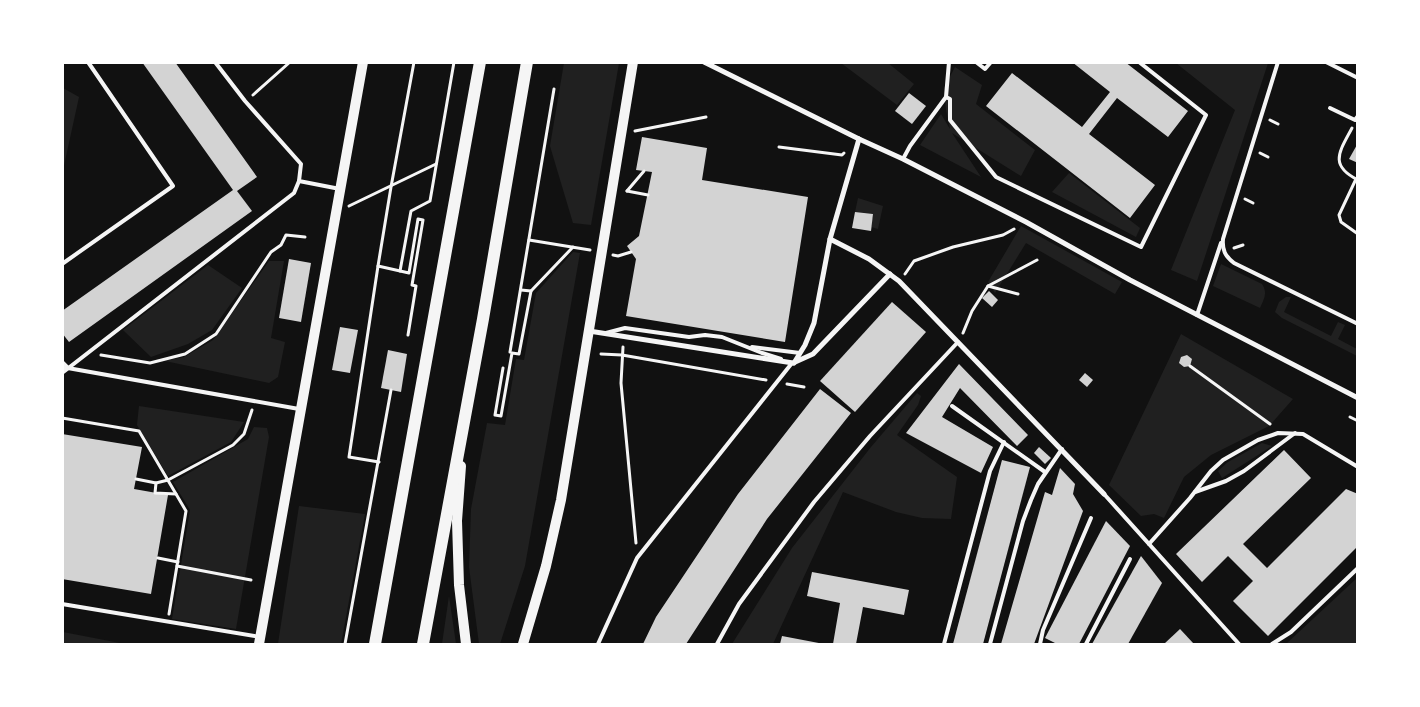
<svg xmlns="http://www.w3.org/2000/svg" width="1420" height="707" font-family="'PT Sans Narrow',sans-serif">
<style>
.green{fill:#202020}
.building{fill:#d3d3d3}
.lines{fill:none;stroke-linecap:round;stroke-linejoin:round}
.path{stroke:#f5f5f5;stroke-width:3}
.service{stroke:#f5f5f5;stroke-width:4}
.minor{stroke:#f5f5f5;stroke-width:5}
.secondary{stroke:#f5f5f5;stroke-width:10}
.primary{stroke:#f5f5f5;stroke-width:12}
</style>
<rect width="100%" height="100%" fill="#111"/>
<g class="green">
<path d="M564 63H619L591 225 573 223 550 146Z"/>
<path d="M841 63H888L914 84 897 105Z"/>
<path d="M1176 63H1268L1197 281 1171 270 1235 110Z"/>
<path d="M955 67 982 85 976 104 1035 150 1021 176 952 133 981 177 920 145 941 114 950 129 946 110 944 88Z"/>
<path d="M63 88 79 97 63 170Z"/>
<path d="M1069 173 1140 228 1136 237 1052 192Z"/>
<path d="M858 198 883 206 878 229 871 227 873 214 855 212Z"/>
<path d="M1021 226 1122 282 1115 294 1026 243 995 293 988 282Z"/>
<path d="M573 252 580 253 525 566 500 644H479L469 567 471 509 487 423 505 425 516 359 524 360 536 293Z"/>
<path d="M269 261H284L271 338 285 342 278 377 269 383 165 361 184 357 213 340Z"/>
<path d="M1221 264 1262 284C1268 293 1264 299 1260 308L1213 286Z"/>
<path d="M208 265 242 288 212 330 188 344 151 357 123 330Z"/>
<path d="M1286 297H1291L1284 312 1331 336 1338 322 1345 325 1338 339 1357 349V356L1282 318 1275 312 1279 302Z"/>
<path d="M1181 334 1293 399 1269 426 1211 455 1184 477 1164 518 1154 514 1141 516 1109 485Z"/>
<path d="M917 393 921 396 918 405 897 435 957 477 951 519 922 518 896 512 843 492 773 644H732L792 548 871 447Z"/>
<path d="M139 406 244 422 231 442 168 476 137 425Z"/>
<path d="M254 427 267 428 269 437 236 629 172 619 190 510 173 482 248 439Z"/>
<path d="M1262 443 1272 446 1222 478 1218 471 1228 462Z"/>
<path d="M299 506 365 514 341 644H278Z"/>
<path d="M1357 578V644H1286Z"/>
<path d="M449 596 456 644H442Z"/>
<path d="M62 632H63L125 644H63Z"/>
</g>
<g class="building">
<path d="M142 62H175L257 177 237 191 252 211 69 342 62 333V311L233 190Z"/>
<path d="M1072 62H1125L1188 111 1168 137 1117 98 1089 134 1155 185 1130 218 986 106 1012 73 1082 127 1110 92Z"/>
<path d="M909 93 926 106 912 124 895 111Z"/>
<path d="M642 137 707 148 702 180 808 197 785 342 626 316 636 259 627 246 639 236 652 172 636 170Z"/>
<path d="M1358 143V163L1349 159Z"/>
<path d="M855 212 873 214 871 231 852 228Z"/>
<path d="M289 259 311 263 301 322 279 318Z"/>
<path d="M989 291 998 300 992 307 982 298Z"/>
<path d="M892 302 926 332 855 412 820 381Z"/>
<path d="M340 327 358 330 350 373 332 370Z"/>
<path d="M388 350 407 354 401 392 381 388Z"/>
<path d="M1187 355 1192 359 1190 366 1184 367 1179 363 1181 357Z"/>
<path d="M959 364 1028 435 1017 446 960 388 942 417 993 447 981 473 906 433Z"/>
<path d="M1085 373 1093 380 1087 387 1079 380Z"/>
<path d="M820 389 851 413 767 519 686 644H643L656 617 738 494Z"/>
<path d="M62 434 142 447 134 489 168 495 151 594 62 579Z"/>
<path d="M1039 447 1051 458 1045 464 1034 453Z"/>
<path d="M1284 450 1311 478 1243 544 1267 568 1346 489 1358 494V546L1268 636 1233 601 1253 581 1228 556 1202 582 1176 554Z"/>
<path d="M1002 460 1030 467 983 644H953Z"/>
<path d="M1060 468 1075 484 1073 494 1083 511 1034 644H1001L1045 492 1052 495Z"/>
<path d="M1106 521 1130 546 1079 644H1057L1045 638Z"/>
<path d="M1141 556 1162 583 1128 644H1092Z"/>
<path d="M812 572 909 590 904 615 863 607 856 644H833L840 603 807 596Z"/>
<path d="M1180 629 1194 644H1164Z"/>
<path d="M782 636 824 644H780Z"/>
</g>
<g class="lines">
<g class="path">
<path d="M253 95 290 62"/>
<path d="M1270 120 1278 124"/>
<path d="M1352 128C1340 151 1328 165 1358 180"/>
<path d="M635 131 706 117"/>
<path d="M779 147 842 155 844 153"/>
<path d="M1260 153 1268 157"/>
<path d="M1356 179 1339 215 1341 222 1358 234"/>
<path d="M627 191 644 171"/>
<path d="M627 191 648 195"/>
<path d="M1245 199 1253 203"/>
<path d="M349 206 436 164"/>
<path d="M529 240 590 250"/>
<path d="M1234 248 1243 245"/>
<path d="M613 255 618 256 631 252"/>
<path d="M378 266 391 187 414 62"/>
<path d="M400 271 411 211 430 201 454 62"/>
<path d="M905 274 914 261 953 247 1003 235 1014 229"/>
<path d="M988 286 1018 294"/>
<path d="M521 290 531 291 573 247"/>
<path d="M963 333 972 311 988 286 1037 260"/>
<path d="M623 347 621 383 636 543"/>
<path d="M510 352 554 89"/>
<path d="M601 354 622 355 766 380"/>
<path d="M101 355 150 363 185 354 216 334 271 252 281 245 286 235 305 237"/>
<path d="M1190 366 1270 424"/>
<path d="M503 368 495 415 501 416 512 353 519 354 531 291"/>
<path d="M787 384 804 387"/>
<path d="M1350 417 1358 421"/>
<path d="M62 418 139 431 186 511 169 614"/>
<path d="M379 462 349 457 378 266 409 273 418 219 423 220 412 285 416 286 408 335"/>
<path d="M136 479 156 483 168 480 233 445 244 434 252 410"/>
<path d="M156 483 155 493 176 494"/>
<path d="M158 558 178 562"/>
<path d="M177 566 251 580"/>
<path d="M345 644 391 390"/>
</g>
<g class="service">
<path d="M215 62 245 101 301 164 299 181 340 189"/>
<path d="M976 62 985 69 991 62"/>
<path d="M1278 62 1223 239C1222 250 1225 256 1234 263L1358 324"/>
<path d="M1326 62 1358 78"/>
<path d="M946 97 950 99V120L996 177 1141 247 1206 115 1139 62"/>
<path d="M1330 108 1355 120 1358 116"/>
<path d="M903 159 910 146 946 97 949 62"/>
<path d="M62 264 173 186 88 62"/>
<path d="M1197 315 1221 243"/>
<path d="M606 333 625 328 689 337 705 335 722 337 762 353 781 359"/>
<path d="M752 347 800 353"/>
<path d="M62 362 68 368"/>
<path d="M62 367 299 409"/>
<path d="M62 373 294 193 299 181"/>
<path d="M952 406 1045 472"/>
<path d="M1195 492 1226 481 1244 471 1295 433"/>
<path d="M1104 494 1239 644"/>
<path d="M1149 544 1190 498 1211 471 1223 460 1258 440 1278 433 1303 434 1358 467"/>
<path d="M62 604 260 637"/>
<path d="M598 644 637 558 792 363"/>
<path d="M717 644 739 604 814 502 870 436 958 342"/>
<path d="M944 644 990 471 1004 442"/>
<path d="M990 644 1023 521 1031 500 1038 484 1062 449"/>
<path d="M1040 644 1043 630 1091 518"/>
<path d="M1086 644 1130 559"/>
<path d="M1272 644 1291 632 1358 568"/>
</g>
<g class="minor">
<path d="M704 62 859 139 903 159 1026 222 1130 280 1358 398"/>
<path d="M859 139 830 239 869 259 899 281 1104 494"/>
<path d="M589 331 793 363 813 354 890 274"/>
<path d="M794 363 805 345 814 323 830 239"/>
</g>
<g class="secondary">
<path d="M461 466 457 521 459 585 466 644"/>
<path d="M259 644 363 62"/>
<path d="M523 644 546 566 561 500 633 62"/>
</g>
<g class="primary">
<path d="M375 644 480 62"/>
<path d="M423 644 483 319 527 62"/>
</g>
</g>
<rect width="1420" height="707" fill="none" stroke="#ffffff" stroke-width="128"/>
</svg>
